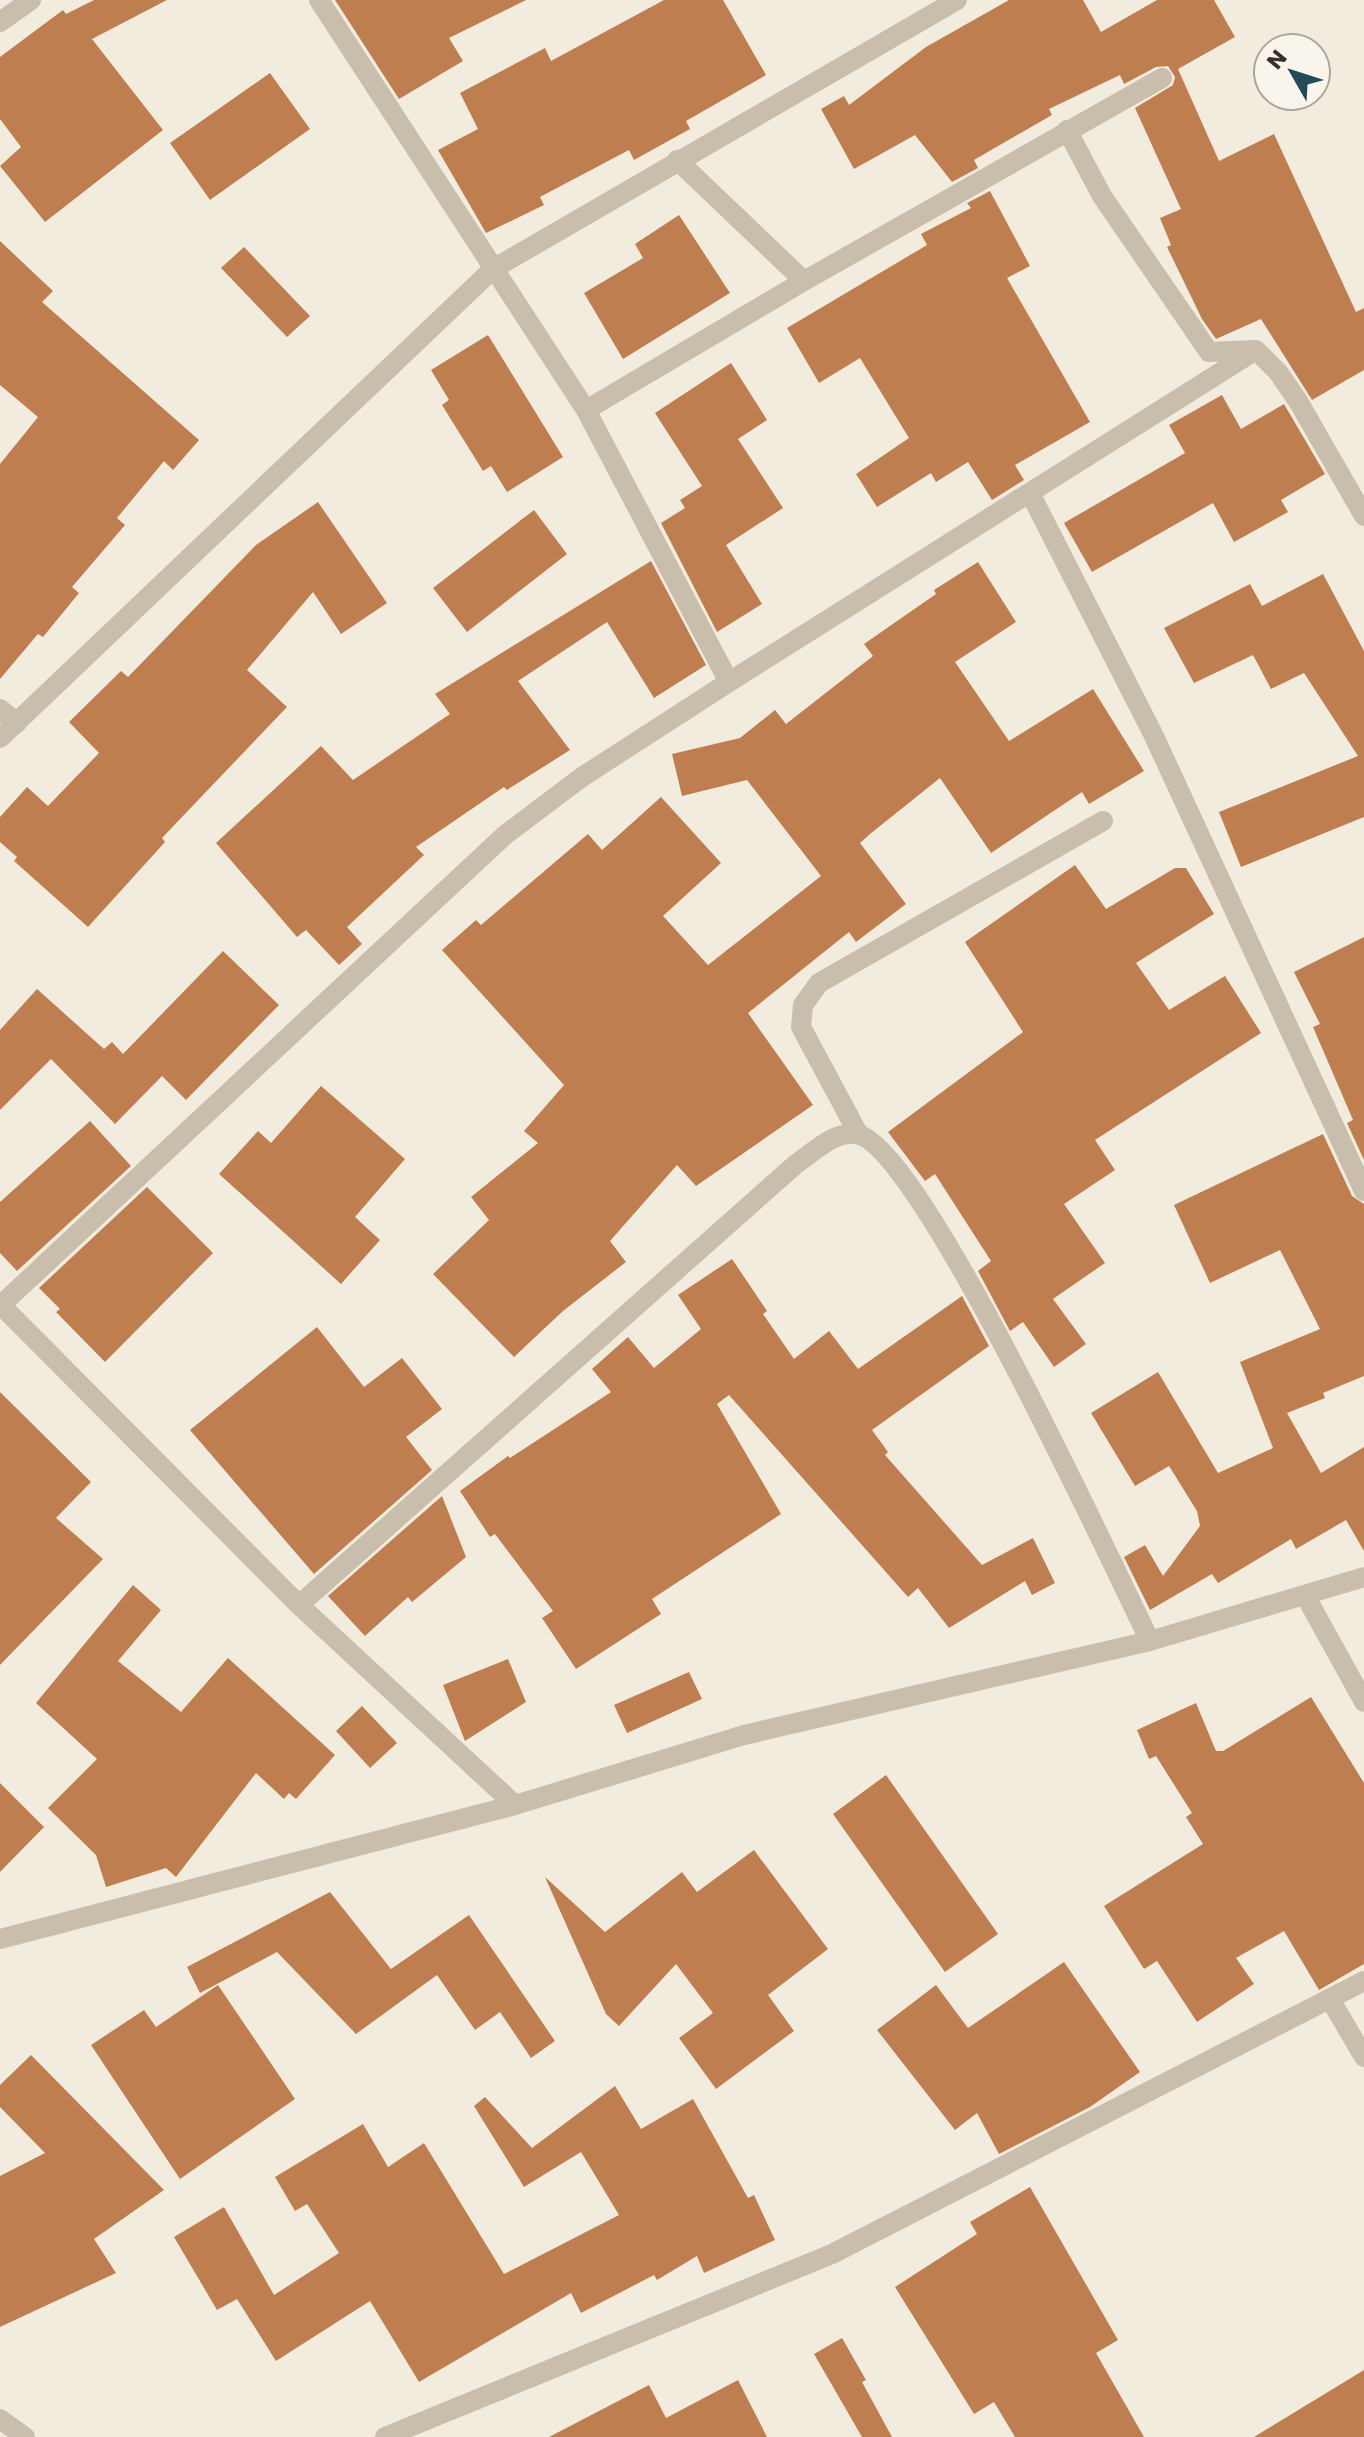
<svg xmlns="http://www.w3.org/2000/svg" width="1364" height="2437" viewBox="0 0 1364 2437" font-family="Poppins,sans-serif">
  <style>
    .building { fill: #bf7e50 }
    .lines { fill: none; stroke-linecap: round; stroke-linejoin: round }
    .minor { stroke: #c9beac; stroke-width: 20 }
  </style>
  <rect width="100%" height="100%" fill="#f2ecdf"/>
  <!-- building -->
  <path class="building" d="M 94,0 L 167,0 L 92,39 L 163,130 L 45,222 L 0,166 L 21,147 L 0,119 L 0,57 L 63,10 L 66,14 Z
    M 335,0 L 526,0 L 449,38 L 463,61 L 399,99 Z
    M 664,0 L 723,0 L 766,75 L 686,121 L 690,129 L 634,160 L 629,150 L 540,197 L 544,205 L 486,233 L 438,150 L 478,129 L 460,93 L 545,48 L 551,61 Z
    M 1009,0 L 1083,0 L 1101,32 L 1157,0 L 1214,0 L 1235,37 L 1178,69 L 1219,161 L 1274,134 L 1356,312 L 1364,308 L 1364,370 L 1312,400 L 1261,319 L 1216,339 L 1202,319 L 1167,247 L 1171,245 L 1160,218 L 1181,209 L 1135,108 L 1173,85 L 1175,77 L 1168,66 L 1156,67 L 1124,84 L 1120,75 L 1049,109 L 1052,115 L 974,160 L 978,168 L 952,182 L 915,135 L 854,169 L 821,109 L 844,96 L 849,105 L 926,47 Z
    M 270,73 L 310,129 L 210,200 L 170,143 Z
    M 990,191 L 1030,266 L 1007,278 L 1090,422 L 1015,465 L 1024,480 L 992,500 L 968,462 L 936,482 L 931,473 L 877,507 L 856,474 L 909,438 L 860,358 L 819,383 L 787,328 L 927,245 L 921,234 L 971,208 L 967,203 Z
    M 679,215 L 730,293 L 623,359 L 584,293 L 643,258 L 635,244 Z
    M 0,241 L 53,291 L 42,302 L 199,440 L 173,470 L 164,461 L 117,518 L 125,525 L 72,587 L 79,593 L 43,637 L 38,634 L 0,679 L 0,464 L 38,417 L 0,385 Z
    M 244,247 L 310,316 L 287,337 L 221,268 Z
    M 488,335 L 563,457 L 507,492 L 491,466 L 483,471 L 442,405 L 449,400 L 431,370 Z
    M 731,363 L 767,420 L 738,439 L 783,508 L 726,545 L 762,604 L 717,632 L 661,523 L 685,508 L 680,500 L 702,486 L 655,413 Z
    M 1222,395 L 1241,429 L 1284,404 L 1325,474 L 1281,500 L 1288,512 L 1234,542 L 1213,503 L 1092,572 L 1064,523 L 1185,453 L 1169,425 Z
    M 318,502 L 387,603 L 341,634 L 313,592 L 247,670 L 287,707 L 162,838 L 165,842 L 88,927 L 14,861 L 17,857 L 0,842 L 0,817 L 27,787 L 48,806 L 99,753 L 69,722 L 121,671 L 128,677 L 256,545 Z
    M 534,510 L 567,554 L 467,632 L 433,588 Z
    M 651,561 L 706,665 L 654,698 L 607,622 L 518,681 L 570,750 L 507,790 L 504,787 L 416,847 L 424,855 L 347,927 L 362,944 L 339,965 L 306,930 L 297,937 L 216,843 L 321,746 L 353,780 L 450,714 L 435,694 Z
    M 978,562 L 1016,622 L 955,662 L 1009,741 L 1093,689 L 1144,771 L 1089,804 L 1082,792 L 991,853 L 940,778 L 870,834 L 860,843 L 906,904 L 856,942 L 849,932 L 748,1013 L 813,1105 L 696,1186 L 677,1165 L 610,1241 L 626,1262 L 563,1311 L 514,1357 L 433,1274 L 489,1220 L 471,1197 L 538,1143 L 524,1131 L 564,1085 L 442,950 L 476,920 L 481,925 L 588,834 L 602,850 L 661,797 L 721,863 L 663,916 L 708,965 L 821,876 L 747,780 L 682,796 L 672,754 L 740,738 L 775,710 L 786,724 L 873,656 L 864,644 L 936,594 L 934,590 Z
    M 1323,574 L 1364,651 L 1364,817 L 1241,867 L 1219,812 L 1358,756 L 1304,673 L 1271,689 L 1253,655 L 1194,683 L 1164,628 L 1250,584 L 1262,606 Z
    M 1075,865 L 1106,909 L 1175,868 L 1186,868 L 1214,914 L 1136,963 L 1169,1010 L 1225,976 L 1261,1033 L 1095,1140 L 1115,1170 L 1064,1204 L 1105,1263 L 1053,1299 L 1086,1344 L 1054,1367 L 1023,1322 L 1010,1331 L 978,1271 L 991,1261 L 935,1174 L 925,1181 L 888,1132 L 1023,1032 L 965,942 Z
    M 1364,937 L 1364,1160 L 1347,1123 L 1353,1120 L 1313,1027 L 1320,1024 L 1294,972 Z
    M 223,951 L 279,1005 L 186,1100 L 162,1076 L 115,1124 L 51,1059 L 0,1110 L 0,1030 L 37,989 L 104,1049 L 112,1042 L 123,1054 Z
    M 321,1086 L 405,1159 L 355,1217 L 380,1240 L 341,1284 L 219,1174 L 258,1131 L 271,1143 Z
    M 90,1121 L 131,1166 L 17,1271 L 0,1253 L 0,1202 Z
    M 1323,1134 L 1352,1196 L 1364,1204 L 1364,1376 L 1323,1393 L 1325,1398 L 1287,1413 L 1321,1473 L 1364,1447 L 1364,1551 L 1346,1520 L 1296,1549 L 1291,1539 L 1218,1583 L 1212,1574 L 1150,1610 L 1124,1557 L 1145,1545 L 1163,1576 L 1200,1526 L 1197,1511 L 1169,1466 L 1135,1486 L 1091,1413 L 1158,1372 L 1218,1473 L 1273,1448 L 1240,1362 L 1320,1329 L 1280,1250 L 1210,1283 L 1174,1205 Z
    M 147,1187 L 213,1253 L 105,1362 L 56,1312 L 60,1309 L 39,1288 Z
    M 732,1259 L 767,1311 L 763,1314 L 794,1359 L 829,1331 L 858,1369 L 962,1296 L 989,1346 L 872,1430 L 888,1452 L 885,1455 L 982,1565 L 1033,1538 L 1055,1583 L 1032,1595 L 1025,1581 L 949,1628 L 918,1588 L 908,1597 L 729,1395 L 717,1404 L 781,1514 L 652,1599 L 661,1614 L 576,1669 L 542,1618 L 553,1611 L 495,1534 L 490,1537 L 460,1491 L 508,1456 L 510,1458 L 611,1392 L 592,1369 L 628,1337 L 654,1368 L 701,1329 L 678,1295 Z
    M 317,1327 L 364,1387 L 402,1358 L 442,1409 L 406,1437 L 432,1470 L 314,1574 L 190,1430 Z
    M 0,1392 L 91,1482 L 56,1518 L 103,1559 L 0,1665 Z
    M 442,1496 L 466,1557 L 412,1602 L 408,1597 L 365,1636 L 328,1596 Z
    M 133,1585 L 161,1610 L 118,1661 L 181,1712 L 228,1658 L 335,1755 L 296,1799 L 289,1793 L 284,1799 L 256,1773 L 176,1877 L 166,1868 L 106,1887 L 96,1855 L 48,1808 L 97,1759 L 36,1703 Z
    M 508,1659 L 526,1702 L 465,1741 L 443,1685 Z
    M 689,1672 L 702,1699 L 627,1733 L 614,1705 Z
    M 1311,1697 L 1364,1783 L 1364,1964 L 1319,1990 L 1284,1931 L 1236,1958 L 1254,1984 L 1197,2022 L 1157,1961 L 1144,1969 L 1104,1906 L 1203,1844 L 1186,1817 L 1192,1813 L 1156,1756 L 1149,1759 L 1137,1730 L 1196,1703 L 1216,1751 L 1223,1751 Z
    M 362,1706 L 397,1743 L 370,1768 L 336,1731 Z
    M 886,1775 L 998,1934 L 945,1972 L 833,1814 Z
    M 0,1783 L 44,1827 L 0,1872 Z
    M 754,1850 L 828,1949 L 768,1995 L 794,2031 L 716,2089 L 679,2038 L 713,2013 L 676,1964 L 619,2026 L 606,2014 L 545,1877 L 605,1932 L 682,1872 L 697,1892 Z
    M 330,1892 L 391,1969 L 469,1915 L 555,2041 L 531,2058 L 500,2012 L 475,2030 L 437,1975 L 356,2034 L 277,1952 L 200,1993 L 187,1967 Z
    M 1064,1962 L 1140,2072 L 1090,2107 L 999,2154 L 977,2113 L 955,2130 L 877,2030 L 936,1985 L 968,2028 Z
    M 218,1985 L 295,2099 L 180,2179 L 91,2045 L 144,2010 L 156,2027 Z
    M 31,2055 L 164,2190 L 94,2239 L 116,2273 L 0,2327 L 0,2176 L 45,2153 L 0,2107 L 0,2085 Z
    M 615,2086 L 641,2129 L 693,2099 L 748,2198 L 754,2195 L 775,2240 L 704,2273 L 697,2256 L 657,2280 L 654,2275 L 581,2313 L 571,2293 L 419,2382 L 370,2301 L 276,2361 L 237,2299 L 217,2310 L 174,2237 L 224,2207 L 274,2295 L 339,2253 L 307,2204 L 295,2211 L 275,2177 L 363,2124 L 388,2167 L 424,2143 L 504,2274 L 619,2215 L 581,2152 L 524,2187 L 474,2106 L 485,2097 L 532,2148 Z
    M 1030,2187 L 1118,2340 L 1096,2353 L 1144,2437 L 1015,2437 L 994,2402 L 974,2414 L 895,2287 L 977,2234 L 970,2222 Z
    M 842,2338 L 866,2380 L 862,2382 L 892,2437 L 862,2437 L 814,2354 Z
    M 1364,2370 L 1364,2437 L 1254,2437 Z
    M 738,2380 L 767,2437 L 549,2437 L 649,2385 L 666,2418 Z"/>
  <g class="lines">
    <!-- minor -->
    <path class="minor" d="M 319,0 L 586,410 L 729,682
      M 0,22 L 31,0
      M 1067,130 L 1102,196 L 1209,352 L 1256,350 L 1278,372 L 1298,401 L 1364,516
      M 677,160 L 804,281
      M 586,410 L 804,281 L 1162,78
      M 1030,493 L 1153,734 L 1364,1191
      M 0,709 L 17,723
      M 0,738 L 493,269 L 957,0
      M 859,1135 L 801,1027 L 803,1005 L 819,983 L 1103,821
      M 0,1304 L 299,1605 L 515,1805
      M 1,1305 L 505,835 L 582,777 L 729,682 L 1256,350
      M 1306,1597 L 1364,1702
      M 299,1605 L 796,1164 C 814,1152 837,1128 860,1135 C 925,1157 1110,1560 1150,1641
      M 0,1939 L 515,1805 L 744,1735 L 1150,1641 L 1364,1577
      M 1330,1999 L 1364,2057
      M 0,2419 L 25,2437
      M 385,2437 L 832,2254 L 1364,1981"/>
  </g>
  <!-- north arrow -->
  <g transform="translate(1292 72) rotate(309)"><circle r="38" fill="#f9f5ec" stroke="#aca79e" stroke-width="2"/>
  <path d="M0-6L14 30L0 20L-14 30Z" fill="#224a57"/>
  <text y="-12" font-size="22" font-weight="bold" text-anchor="middle" fill="#38312a">N</text>
  </g>
</svg>
